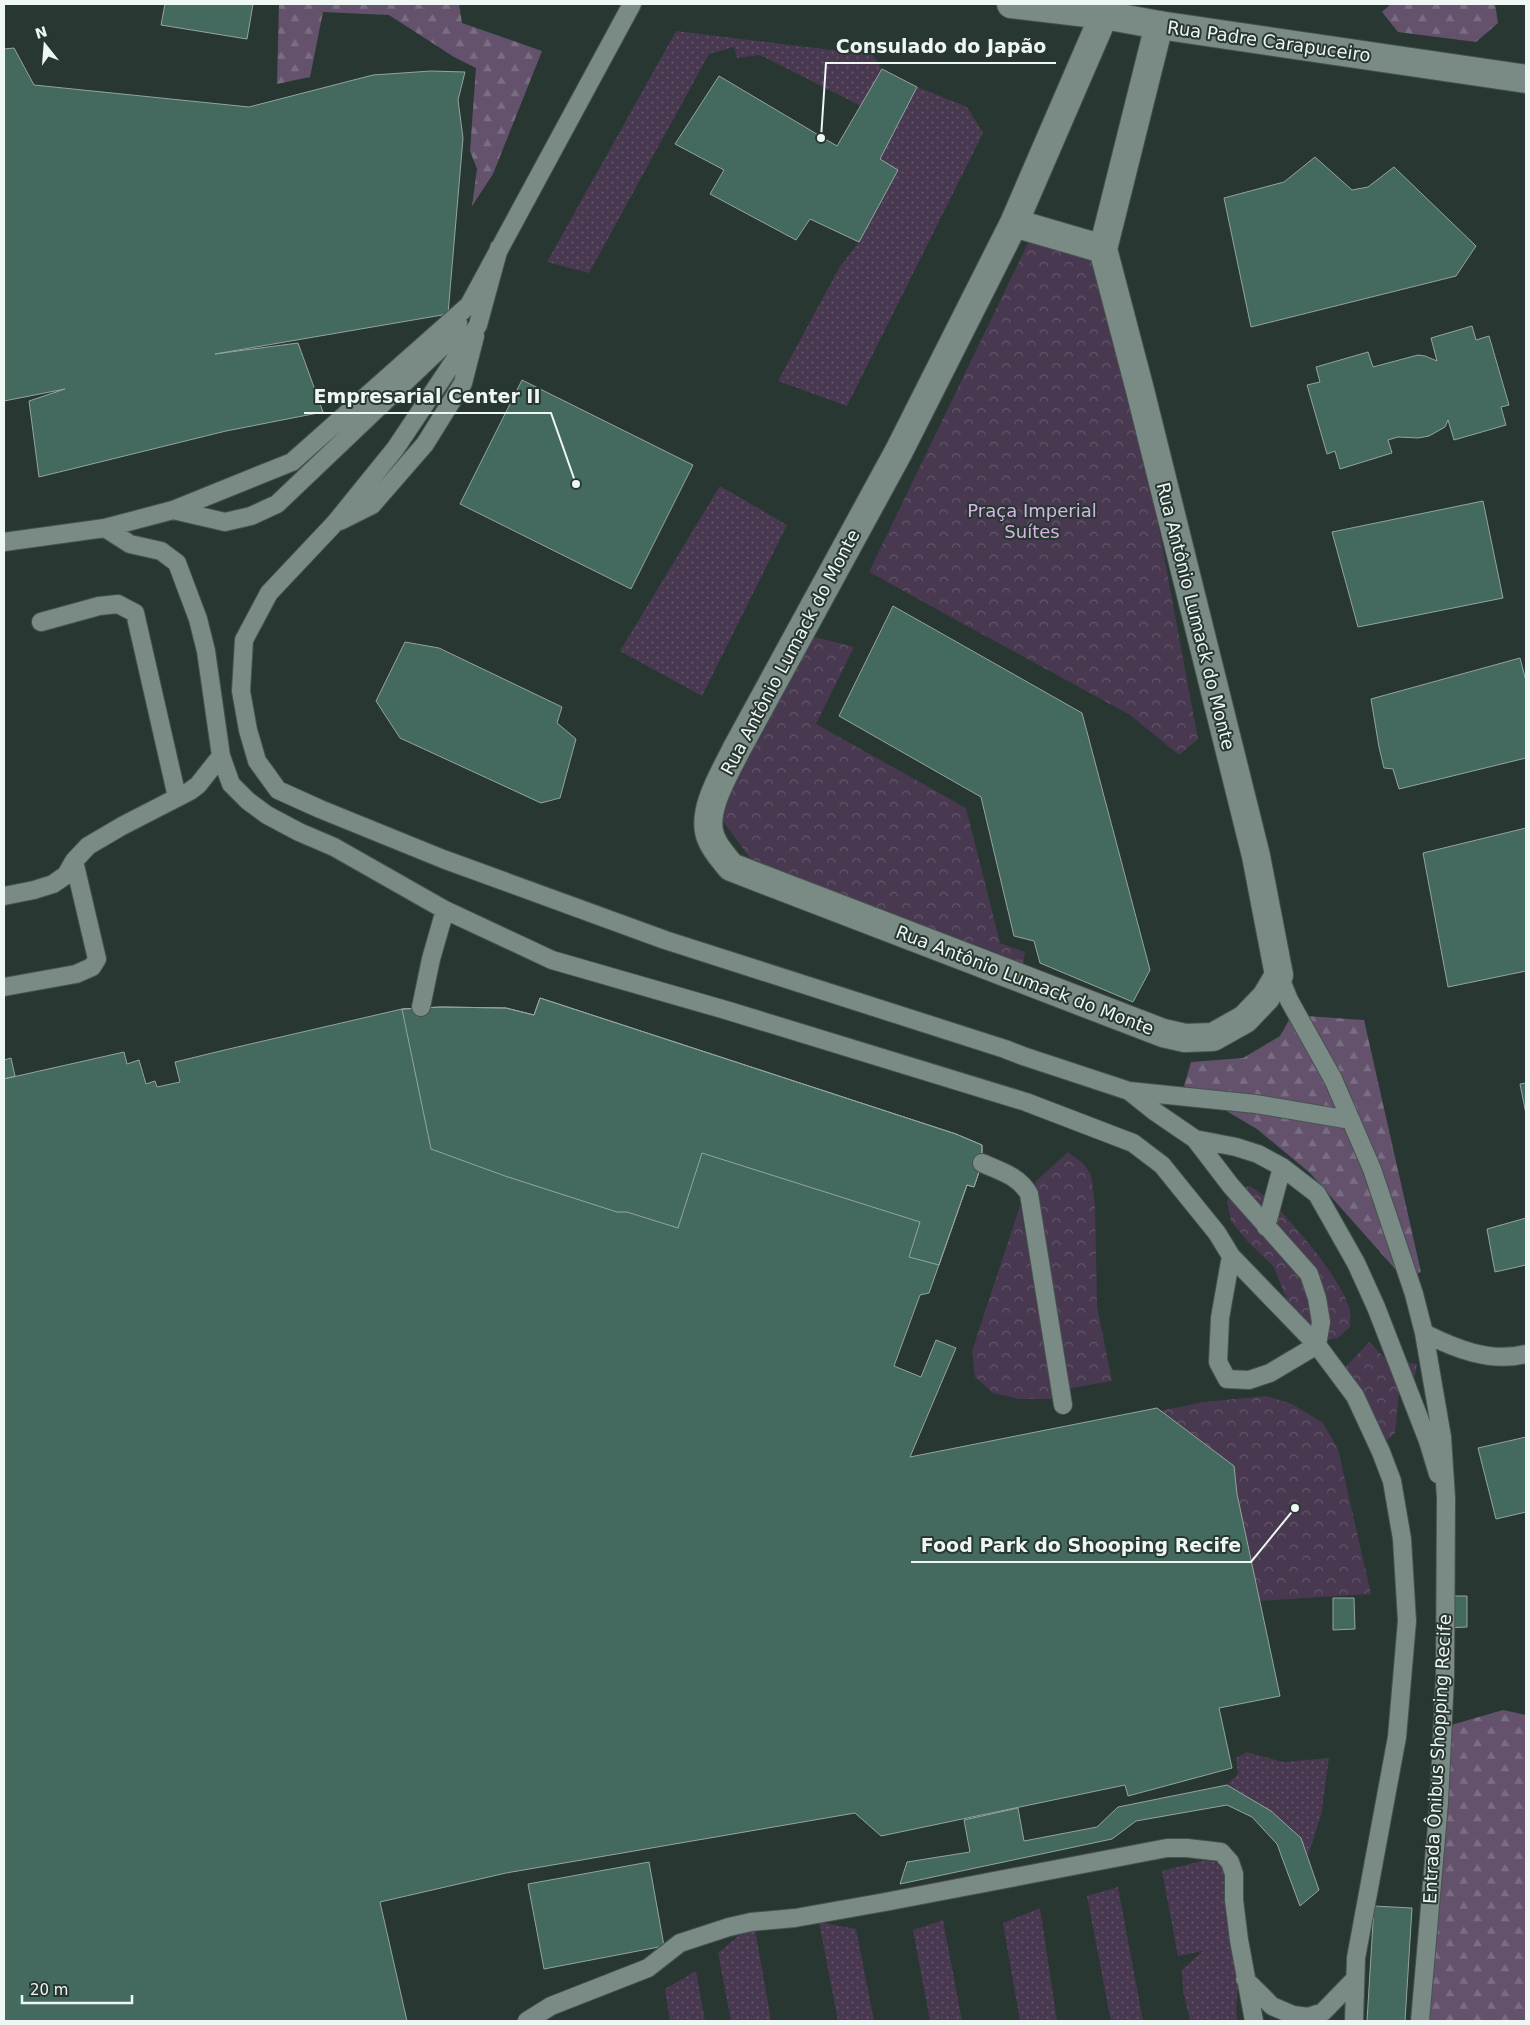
<svg xmlns="http://www.w3.org/2000/svg" width="1530" height="2025" viewBox="0 0 1530 2025" font-family="'DejaVu Sans',sans-serif">
  <style>
    .grass { fill: url(#grass-dots) }
    .forest { fill: url(#forest-firs) }
    .park { fill: url(#park-crowns) }
    .building { fill: #446a5f; stroke: #94a49f }
    .lines { fill: none; stroke-linecap: round; stroke-linejoin: round }
    .service-casing { stroke: #46524e; stroke-width: 20 }
    .minor-casing { stroke: #46524e; stroke-width: 30 }
    .tertiary-casing { stroke: #46524e; stroke-width: 30 }
    .service { stroke: #7a8a85; stroke-width: 18 }
    .minor { stroke: #7a8a85; stroke-width: 28 }
    .tertiary { stroke: #7a8a85; stroke-width: 28 }
    .labels { text-anchor: middle; dominant-baseline: central; stroke-width: 4; stroke-linejoin: round; paint-order: stroke }
    .street-label { font-size: 18px; fill: #eef7f4; stroke: #293732 }
    .park-label { font-size: 18px; fill: #d5b4e5; stroke: #293732 }
    .leader { fill: none; stroke: #eef7f4; stroke-width: 2 }
    .callout-dot { fill: #eef7f4; stroke: #293732; stroke-width: 2 }
    .callout-label { font-size: 19px; text-anchor: middle; font-weight: bold; fill: #eef7f4; stroke: #293732; stroke-width: 4; stroke-linejoin: round; paint-order: stroke }
  </style>
  <defs>
    <pattern id="grass-dots" width="8" height="8" patternUnits="userSpaceOnUse" patternTransform="scale(1.25)"><rect width="8" height="8" fill="#483850"/><path d="M2 2h.1M6 6h.1" fill="none" stroke="#63566a" stroke-width="1.8" stroke-linecap="round"/></pattern>
    <pattern id="forest-firs" width="22" height="20" patternUnits="userSpaceOnUse" patternTransform="scale(1.25)"><rect width="22" height="20" fill="#64526c"/><path d="M5 1l3.5 6h-7zM16 11l3.5 6h-7z" fill="#7a6c82"/></pattern>
    <pattern id="park-crowns" width="20" height="18" patternUnits="userSpaceOnUse" patternTransform="scale(1.25)"><rect width="20" height="18" fill="#483850"/><path d="M2 6a3 3 0 1 1 6 0M12 15a3 3 0 1 1 6 0" fill="none" stroke="#63566a"/></pattern>
  </defs>
  <rect width="100%" height="100%" fill="#293732"/>
  <!-- grass -->
  <path class="grass" d="M 676,31 L 873,55 L 882,69 L 861,106 L 760,55 L 737,58 L 734,47 L 709,54 L 589,273 L 547,262 Z
    M 917,87 L 967,107 L 983,133 L 847,406 L 778,381 L 839,268 L 859,242 L 898,170 L 880,159 Z
    M 720,486 L 787,525 L 702,696 L 620,651 Z
    M 1247,1752 L 1283,1762 L 1329,1758 L 1321,1815 L 1308,1856 L 1301,1838 L 1267,1809 L 1227,1785 L 1238,1774 L 1236,1758 Z
    M 1205,1860 L 1234,1866 L 1242,1943 L 1236,2009 L 1237,2021 L 1190,2021 L 1183,1991 L 1182,1970 L 1203,1951 L 1178,1956 L 1162,1871 Z
    M 1118,1887 L 1143,2021 L 1111,2021 L 1087,1896 Z
    M 1040,1908 L 1057,2021 L 1020,2021 L 1003,1923 Z
    M 943,1920 L 962,2021 L 930,2021 L 913,1930 Z
    M 819,1922 L 856,1929 L 874,2021 L 838,2021 Z
    M 754,1923 L 771,2021 L 731,2021 L 718,1953 Z
    M 696,1971 L 705,2021 L 670,2021 L 665,1989 Z"/>
  <!-- forest -->
  <path class="forest" d="M 279,4 L 459,4 L 462,23 L 542,51 L 493,174 L 472,206 L 477,169 L 470,151 L 476,68 L 454,57 L 389,15 L 323,12 L 310,77 L 277,84 Z
    M 1391,4 L 1495,4 L 1498,23 L 1476,42 L 1398,32 L 1382,12 Z
    M 1292,1015 L 1364,1020 L 1421,1272 L 1404,1279 L 1310,1173 L 1257,1129 L 1184,1086 L 1191,1062 L 1243,1058 L 1280,1036 Z
    M 1503,1710 L 1526,1715 L 1526,2021 L 1423,2021 L 1451,1725 Z"/>
  <!-- park -->
  <path class="park" d="M 1029,241 L 1093,261 L 1153,497 L 1198,739 L 1179,755 L 1130,715 L 869,572 Z
    M 807,635 L 854,647 L 816,724 L 966,808 L 1000,943 L 1025,952 L 1023,967 L 750,858 L 719,816 Z
    M 1068,1152 L 1084,1164 L 1091,1175 L 1095,1206 L 1097,1306 L 1112,1381 L 1066,1389 L 1035,1182 Z
    M 1250,1186 C 1255,1189 1261,1193 1265,1197 C 1288,1215 1345,1283 1350,1311 C 1351,1316 1350,1322 1350,1327 L 1338,1338 L 1316,1342 L 1288,1303 L 1274,1267 L 1248,1242 L 1231,1221 L 1227,1202 L 1232,1191 Z
    M 1020,1206 L 1056,1399 L 1019,1399 L 993,1393 L 975,1377 L 972,1351 Z
    M 1369,1342 L 1385,1358 L 1417,1364 L 1414,1381 L 1399,1392 L 1395,1433 L 1387,1440 L 1341,1372 Z
    M 1266,1396 L 1292,1404 L 1323,1423 L 1338,1449 L 1371,1594 L 1259,1601 L 1237,1494 L 1234,1466 L 1159,1411 L 1204,1402 Z"/>
  <!-- building -->
  <path class="building" d="M 165,4 L 253,4 L 247,39 L 161,25 Z
    M 14,48 L 34,85 L 249,107 L 373,75 L 431,71 L 465,72 L 458,100 L 463,138 L 448,314 L 215,354 L 298,343 L 323,412 L 226,431 L 39,477 L 29,401 L 65,389 L 4,401 L 4,49 Z
    M 882,69 L 917,87 L 880,159 L 898,170 L 859,242 L 810,219 L 796,240 L 710,194 L 724,170 L 675,144 L 719,76 L 837,146 Z
    M 1315,157 L 1352,190 L 1368,187 L 1394,167 L 1476,246 L 1456,276 L 1251,327 L 1224,198 L 1284,182 Z
    M 1472,326 L 1476,340 L 1489,336 L 1509,405 L 1501,407 L 1506,425 L 1454,440 L 1448,420 L 1445,427 L 1429,436 L 1418,438 L 1398,437 L 1388,440 L 1392,453 L 1340,469 L 1335,451 L 1327,454 L 1307,385 L 1320,382 L 1316,367 L 1368,352 L 1373,367 L 1418,355 L 1425,356 L 1437,361 L 1431,338 Z
    M 522,380 L 693,465 L 631,589 L 460,504 Z
    M 1483,501 L 1503,598 L 1358,627 L 1332,532 Z
    M 893,606 L 1082,713 L 1150,970 L 1133,1002 L 1040,963 L 1034,941 L 1014,936 L 981,797 L 839,716 Z
    M 405,642 L 439,648 L 562,707 L 557,723 L 576,739 L 560,798 L 541,803 L 400,738 L 376,701 Z
    M 1520,658 L 1526,681 L 1526,758 L 1399,789 L 1393,769 L 1384,768 L 1379,747 L 1371,699 Z
    M 1526,828 L 1526,971 L 1448,987 L 1423,853 Z
    M 540,998 L 956,1134 L 982,1145 L 982,1163 L 974,1187 L 967,1185 L 929,1293 L 920,1295 L 894,1366 L 921,1377 L 936,1340 L 956,1348 L 910,1457 L 1157,1408 L 1234,1466 L 1237,1494 L 1280,1696 L 1219,1708 L 1232,1768 L 1128,1796 L 1125,1785 L 881,1836 L 855,1813 L 506,1873 L 380,1902 L 407,2021 L 4,2021 L 4,1079 L 124,1052 L 127,1064 L 139,1060 L 146,1084 L 155,1081 L 157,1087 L 180,1082 L 175,1062 L 233,1048 L 402,1009 L 441,1007 L 506,1008 L 534,1015 Z
    M 540,998 L 956,1134 L 982,1145 L 982,1163 L 974,1187 L 967,1185 L 939,1265 L 909,1257 L 920,1222 L 702,1153 L 678,1228 L 627,1212 L 617,1212 L 505,1176 L 431,1149 L 402,1009 L 441,1007 L 506,1008 L 534,1015 Z
    M 11,1058 L 15,1076 L 4,1079 L 4,1060 Z
    M 1526,1083 L 1526,1114 L 1520,1084 Z
    M 1526,1218 L 1526,1265 L 1495,1272 L 1487,1229 Z
    M 1526,1437 L 1526,1512 L 1496,1519 L 1478,1448 Z
    M 1445,1596 L 1467,1596 L 1467,1627 L 1446,1628 Z
    M 1333,1598 L 1354,1598 L 1355,1629 L 1333,1630 Z
    M 1227,1785 L 1271,1811 L 1301,1838 L 1319,1890 L 1300,1906 L 1277,1844 L 1252,1817 L 1227,1805 L 1136,1821 L 1112,1839 L 900,1884 L 907,1862 L 970,1852 L 964,1820 L 1018,1808 L 1024,1841 L 1097,1827 L 1118,1807 Z
    M 649,1862 L 664,1946 L 544,1969 L 528,1884 Z
    M 1374,1906 L 1412,1908 L 1405,2021 L 1367,2021 Z"/>
  <g class="lines">
    <defs>
      <path id="service" d="M 499,248 L 478,325 L 395,449 L 335,523 L 269,593 L 244,640 L 241,691 L 248,730 L 257,761 L 278,790 L 320,809 L 443,859 L 665,940 L 1005,1049 L 1023,1056 L 1129,1091 L 1154,1111 L 1195,1139 L 1231,1186 L 1309,1274 L 1317,1298 L 1321,1322 L 1317,1345 L 1270,1373 L 1249,1380 L 1227,1379 L 1218,1362 L 1220,1318 L 1231,1256
        M 173,510 L 225,522 L 251,516 L 277,504 L 445,344 L 458,323
        M 340,521 L 372,505 L 425,444 L 463,383 L 475,336
        M 4,542 L 105,528 L 173,510 L 292,462 L 469,305 L 632,4
        M 41,622 L 99,606 L 118,604 L 135,613 L 177,797
        M 221,756 L 231,784 L 248,801 L 267,815 L 299,832 L 334,847 L 445,910 L 552,960 L 729,1011 L 1026,1102 L 1133,1143 L 1162,1165 L 1217,1233 L 1231,1256 L 1317,1345 L 1355,1396 L 1381,1452 L 1392,1481 L 1402,1539 L 1407,1621 L 1397,1737 L 1356,1958 L 1354,2021
        M 4,896 L 34,890 L 53,884 L 66,875 L 74,861 L 88,846 L 122,826 L 190,791 L 198,785 L 221,756 L 206,651 L 198,619 L 177,563 L 161,551 L 130,544 L 105,528
        M 1279,975 L 1289,1000 L 1333,1079 L 1372,1169 L 1414,1294 L 1424,1333 L 1442,1437 L 1446,1498 L 1445,1676 L 1439,1803 L 1420,2021
        M 4,987 L 76,974 L 92,967 L 97,959 L 74,861
        M 421,1007 L 431,959 L 445,910
        M 1129,1091 L 1256,1104 L 1351,1120
        M 1195,1139 L 1236,1147 L 1258,1154 L 1282,1167 L 1317,1194 L 1356,1263 L 1376,1307 L 1428,1441 L 1438,1474
        M 982,1163 C 1000,1171 1019,1176 1029,1194 L 1063,1405
        M 1266,1227 L 1282,1167
        M 1424,1333 C 1456,1349 1490,1363 1526,1354
        M 1245,1979 L 1272,2006 L 1293,2015 L 1308,2017 L 1323,2012 L 1354,1980
        M 527,2021 L 551,2006 L 648,1968 L 680,1943 L 729,1927 L 751,1922 L 795,1918 L 885,1902 L 1167,1848 L 1187,1848 L 1221,1852 L 1230,1862 L 1234,1874 L 1234,1900 L 1239,1940 L 1254,2021"/>
      <path id="minor" d="M 1104,15 L 1014,223 L 899,451 L 736,750 C 725,773 700,812 711,838 C 715,849 724,858 731,867 L 1163,1033 L 1185,1038 L 1213,1037 L 1245,1019 L 1266,997 L 1279,975 L 1256,856 L 1140,390 L 1103,249 L 1159,25
        M 1014,223 L 1103,249"/>
      <path id="tertiary" d="M 1011,4 L 1104,15 L 1159,25 L 1526,79"/>
    </defs>
    <!-- service casing -->
    <use href="#service" class="service-casing"/>
    <!-- minor casing -->
    <use href="#minor" class="minor-casing"/>
    <!-- tertiary casing -->
    <use href="#tertiary" class="tertiary-casing"/>
    <!-- service -->
    <use href="#service" class="service"/>
    <!-- minor -->
    <use href="#minor" class="minor"/>
    <!-- tertiary -->
    <use href="#tertiary" class="tertiary"/>
  </g>
  <g class="labels">
    <!-- street labels -->
    <g class="street-label">
      <text transform="translate(1269 41) rotate(8)">Rua Padre Carapuceiro</text>
      <text transform="translate(1196 616) rotate(76)">Rua Antônio Lumack do Monte</text>
      <text transform="translate(790 652) rotate(-62)">Rua Antônio Lumack do Monte</text>
      <text transform="translate(1025 980) rotate(21)">Rua Antônio Lumack do Monte</text>
      <text transform="translate(1437 1759) rotate(-87)">Entrada Ônibus Shopping Recife</text>
    </g>
    <!-- park labels -->
    <g class="park-label">
      <text x="1032" y="510">Praça Imperial<tspan x="1032" dy="21">Suítes</tspan></text>
    </g>
  </g>
  <!-- callouts -->
  <path class="leader" d="M821 138L826 63H1056M576 484L551 413H304M1295 1508L1251 1562H911"/>
  <g class="callout-dot">
    <circle cx="821" cy="138" r="5"/>
    <circle cx="576" cy="484" r="5"/>
    <circle cx="1295" cy="1508" r="5"/>
  </g>
  <g class="callout-label">
    <text x="941" y="53">Consulado do Japão</text>
    <text x="427" y="403">Empresarial Center II</text>
    <text x="1081" y="1552">Food Park do Shooping Recife</text>
  </g>
  <!-- border -->
  <rect width="1530" height="2025" fill="none" stroke="#eef7f4" stroke-width="10"/>
  <!-- north arrow -->
  <g transform="translate(45 45) rotate(343)" stroke="#293732" stroke-width="4" paint-order="stroke">
  <path d="M0-4L9 19L0 12L-9 19Z" fill="#eef7f4"/>
  <text y="-8" font-size="14" font-weight="bold" text-anchor="middle" fill="#eef7f4">N</text>
  </g>
  <!-- scale -->
  <path d="M22 1995v8h110v-8" fill="none" stroke="#eef7f4" stroke-width="2.5"/>
  <text x="30" y="1995" font-size="15" fill="#eef7f4" stroke="#293732" stroke-width="4" paint-order="stroke">20 m</text>
</svg>
